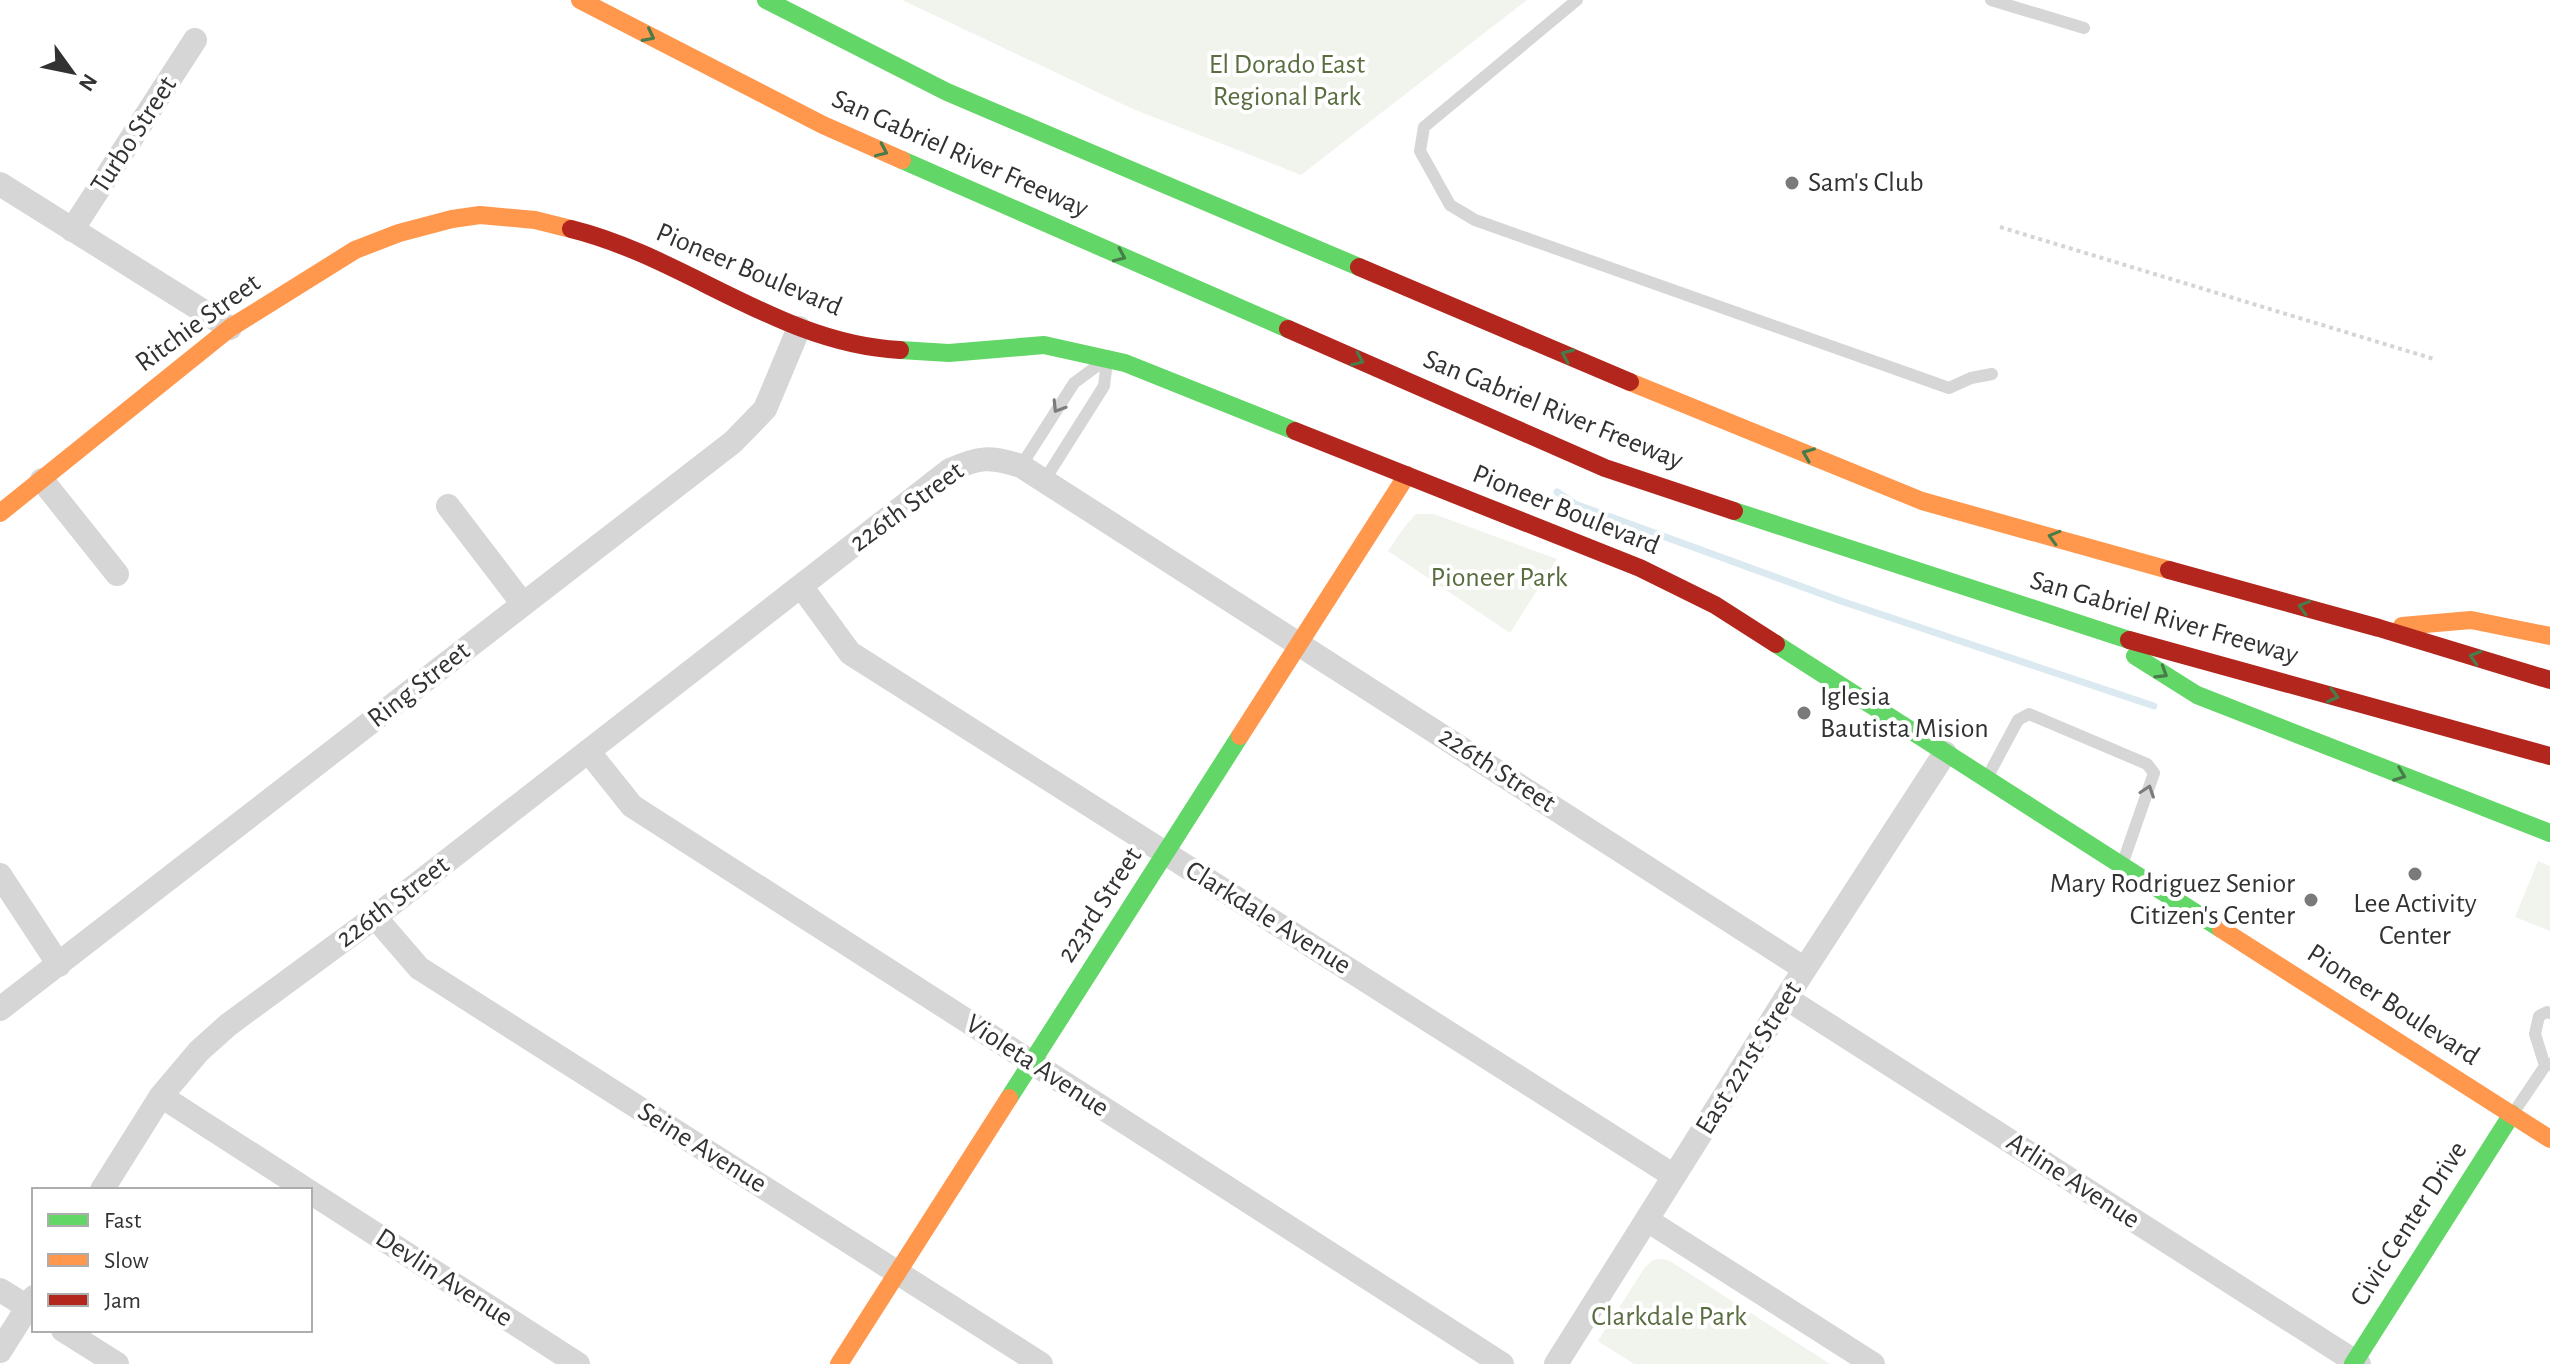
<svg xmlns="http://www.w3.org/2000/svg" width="2550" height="1364" viewBox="0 0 2550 1364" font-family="'Alegreya Sans',sans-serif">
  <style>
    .green { fill: #f1f4ed }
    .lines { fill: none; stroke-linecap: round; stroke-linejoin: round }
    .stream { stroke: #dbeaf0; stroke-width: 7 }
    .path { stroke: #d5d5d5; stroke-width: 4; stroke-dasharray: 4 4; stroke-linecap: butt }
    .lane { stroke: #d6d6d6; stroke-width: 12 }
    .street { stroke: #d6d6d6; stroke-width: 24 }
    .fast { stroke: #63d668; stroke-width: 18 }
    .slow { stroke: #ff974d; stroke-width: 18 }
    .jam { stroke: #b3261e; stroke-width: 18 }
    .oneway { stroke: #487c4a }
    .oneway2 { stroke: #7c7c7c }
    .poi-dot { fill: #7a7a7a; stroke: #fff; stroke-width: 3 }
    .labels { text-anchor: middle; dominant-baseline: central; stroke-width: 8; stroke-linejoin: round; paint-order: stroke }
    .park-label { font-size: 28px; fill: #596d40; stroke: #fff }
    .street-label { font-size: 28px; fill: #323232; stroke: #fff }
    .poi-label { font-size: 28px; fill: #323232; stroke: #fff; text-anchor: start }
  </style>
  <rect width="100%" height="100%" fill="#fff"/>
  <!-- green -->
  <path class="green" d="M 902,0 L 1527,0 L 1301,175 L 1133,109 Z
    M 1416,514 L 1434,514 L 1557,559 L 1510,633 L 1388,551 L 1405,526 Z
    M 2538,861 L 2550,866 L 2550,931 L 2515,917 Z
    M 1662,1259 L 1670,1261 L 1830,1364 L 1634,1364 L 1598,1341 L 1645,1267 L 1653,1260 Z"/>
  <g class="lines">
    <!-- stream -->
    <path class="stream" d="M 1557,492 L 1575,504 L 1841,601 L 2154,706"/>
    <!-- path -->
    <path class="path" d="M 2000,227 L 2434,359"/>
    <!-- lane -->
    <path class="lane" d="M 1577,0 L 1424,127 L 1420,151 L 1450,205 L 1475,220 L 1949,388 L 1971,378 L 1992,374
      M 1991,0 L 2084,28
      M 1021,466 L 1074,383 L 1101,363
      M 1044,481 L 1104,386 L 1107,361
      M 1988,776 L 2018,720 L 2029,714 L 2147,764 L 2154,773 L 2123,862
      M 2545,1066 L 2535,1034 L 2539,1016 L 2547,1012 L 2550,1013
      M 2514,1112 L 2545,1066 L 2550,1064"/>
    <!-- street -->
    <path class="street" d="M 0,184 L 230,328
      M 72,230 L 195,40
      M 42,480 L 117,574
      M 448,506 L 523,604
      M 801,586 L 850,653 L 1674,1176
      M 588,751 L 632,806 L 1502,1364
      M 0,875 L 59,965
      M 375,917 L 419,968 L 1041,1364
      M 1786,998 L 2359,1364
      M 0,1009 L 733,442 L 765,409 L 799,328
      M 161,1096 L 307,1190
      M 102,1190 L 161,1096 L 199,1051 L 228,1025 L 375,917 L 950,470 C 979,457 990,456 1021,466 L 1805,969
      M 310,1192 L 578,1364
      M 1647,1220 L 1873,1364
      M 0,1290 L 34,1311
      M 63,1330 L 117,1364
      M 0,1351 L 34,1297
      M 1556,1364 L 1786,998 L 1945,753"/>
    <!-- fast -->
    <path class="fast" d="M 766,0 L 947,92 L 1359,267
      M 902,160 L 1288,329
      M 900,350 L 949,353 L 1044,345 L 1125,363 L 1295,431
      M 1734,511 L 2129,640
      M 1776,644 L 2221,929
      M 2135,656 L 2197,695 L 2550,833
      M 1009,1098 L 1240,736
      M 2353,1364 L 2512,1114"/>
    <!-- slow -->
    <path class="slow" d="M 580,0 L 823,125 L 902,160
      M 1630,382 L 1922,501 L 2169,570
      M 0,513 L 230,328 L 355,250 L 399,233 L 452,219 L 480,215 L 535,220 L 571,229
      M 2402,626 L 2471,620 L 2550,636
      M 1240,736 L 1407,475
      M 2221,929 L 2550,1139
      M 839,1364 L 1009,1098"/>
    <!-- jam -->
    <path class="jam" d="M 571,229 C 685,257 780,344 900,350
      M 1359,267 L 1630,382
      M 1288,329 L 1605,468 L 1734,511
      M 1295,431 L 1640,568 L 1715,605 L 1776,644
      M 2169,570 L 2379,628 L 2550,680
      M 2129,640 L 2550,756"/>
  </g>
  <!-- one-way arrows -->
  <defs><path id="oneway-chevron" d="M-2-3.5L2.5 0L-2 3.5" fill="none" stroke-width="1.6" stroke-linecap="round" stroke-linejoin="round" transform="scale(2)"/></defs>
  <g class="oneway">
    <use href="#oneway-chevron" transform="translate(649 36) rotate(27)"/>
    <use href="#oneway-chevron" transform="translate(882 151) rotate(24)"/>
    <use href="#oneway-chevron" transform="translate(1120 256) rotate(24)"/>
    <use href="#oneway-chevron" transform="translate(1567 355) rotate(-157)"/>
    <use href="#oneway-chevron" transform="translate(1358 360) rotate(24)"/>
    <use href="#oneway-chevron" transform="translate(1808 454) rotate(-158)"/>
    <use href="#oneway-chevron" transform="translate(2054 537) rotate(-164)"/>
    <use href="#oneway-chevron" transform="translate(2304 607) rotate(-164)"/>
    <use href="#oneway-chevron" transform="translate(2475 657) rotate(-163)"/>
    <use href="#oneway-chevron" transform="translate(2162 673) rotate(32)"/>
    <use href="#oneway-chevron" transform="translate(2333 696) rotate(15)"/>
    <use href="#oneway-chevron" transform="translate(2400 775) rotate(21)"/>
  </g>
  <g class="oneway2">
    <use href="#oneway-chevron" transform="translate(1058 407) rotate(122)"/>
    <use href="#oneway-chevron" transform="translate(2148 791) rotate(-71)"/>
  </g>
  <!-- markers -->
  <g class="poi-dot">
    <circle cx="1792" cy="183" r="8"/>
    <circle cx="1804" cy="713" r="8"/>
    <circle cx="2415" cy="874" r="8"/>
    <circle cx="2311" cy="900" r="8"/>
  </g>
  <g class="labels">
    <!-- park labels -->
    <g class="park-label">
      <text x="1287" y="65">El Dorado East<tspan x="1287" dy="32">Regional Park</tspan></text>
      <text x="1499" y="578">Pioneer Park</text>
      <text x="1669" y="1317">Clarkdale Park</text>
    </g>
    <!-- street labels -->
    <g class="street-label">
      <text transform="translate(134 135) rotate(-57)">Turbo Street</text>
      <text transform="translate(960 154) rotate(24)">San Gabriel River Freeway</text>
      <text transform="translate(749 270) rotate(23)">Pioneer Boulevard</text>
      <text transform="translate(198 323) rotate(-36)">Ritchie Street</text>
      <text transform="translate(1553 410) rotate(22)">San Gabriel River Freeway</text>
      <text transform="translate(907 507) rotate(-36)">226th Street</text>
      <text transform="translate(1566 510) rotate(22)">Pioneer Boulevard</text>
      <text transform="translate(2164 618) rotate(16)">San Gabriel River Freeway</text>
      <text transform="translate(419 685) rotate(-38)">Ring Street</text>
      <text transform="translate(1497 770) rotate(33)">226th Street</text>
      <text transform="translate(393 902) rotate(-37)">226th Street</text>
      <text transform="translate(1100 905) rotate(-57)">223rd Street</text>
      <text transform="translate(1268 918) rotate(32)">Clarkdale Avenue</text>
      <text transform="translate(2393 1005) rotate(33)">Pioneer Boulevard</text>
      <text transform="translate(1749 1058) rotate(-58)">East 221st Street</text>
      <text transform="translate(1037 1066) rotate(33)">Violeta Avenue</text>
      <text transform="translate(702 1148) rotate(32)">Seine Avenue</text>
      <text transform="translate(2073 1181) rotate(33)">Arline Avenue</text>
      <text transform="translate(2409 1224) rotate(-57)">Civic Center Drive</text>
      <text transform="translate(444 1278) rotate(33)">Devlin Avenue</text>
    </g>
    <!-- poi labels -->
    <g class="poi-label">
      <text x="1808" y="183">Sam's Club</text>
      <text x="1820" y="697">Iglesia<tspan x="1820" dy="32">Bautista Mision</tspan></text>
      <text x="2295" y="884" text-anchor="end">Mary Rodriguez Senior<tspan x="2295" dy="32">Citizen's Center</tspan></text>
      <text x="2415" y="904" text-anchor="middle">Lee Activity<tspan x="2415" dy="32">Center</tspan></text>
    </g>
  </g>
  <!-- legend -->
  <rect x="32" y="1188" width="280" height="144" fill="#ffffff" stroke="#adadad" stroke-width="2"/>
  <rect x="48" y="1214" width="40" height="12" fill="#63d668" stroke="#adadad" stroke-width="2"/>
  <text x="104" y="1228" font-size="24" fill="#323232">Fast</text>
  <rect x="48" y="1254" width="40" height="12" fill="#ff974d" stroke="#adadad" stroke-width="2"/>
  <text x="104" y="1268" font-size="24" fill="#323232">Slow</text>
  <rect x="48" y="1294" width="40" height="12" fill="#b3261e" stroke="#adadad" stroke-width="2"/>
  <text x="104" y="1308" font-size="24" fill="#323232">Jam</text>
  <!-- north arrow -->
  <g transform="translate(72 72) rotate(123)" stroke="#ffffff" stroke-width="6" paint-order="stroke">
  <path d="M0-6L14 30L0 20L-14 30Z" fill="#323232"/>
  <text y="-12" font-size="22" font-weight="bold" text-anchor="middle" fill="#323232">N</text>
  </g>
</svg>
